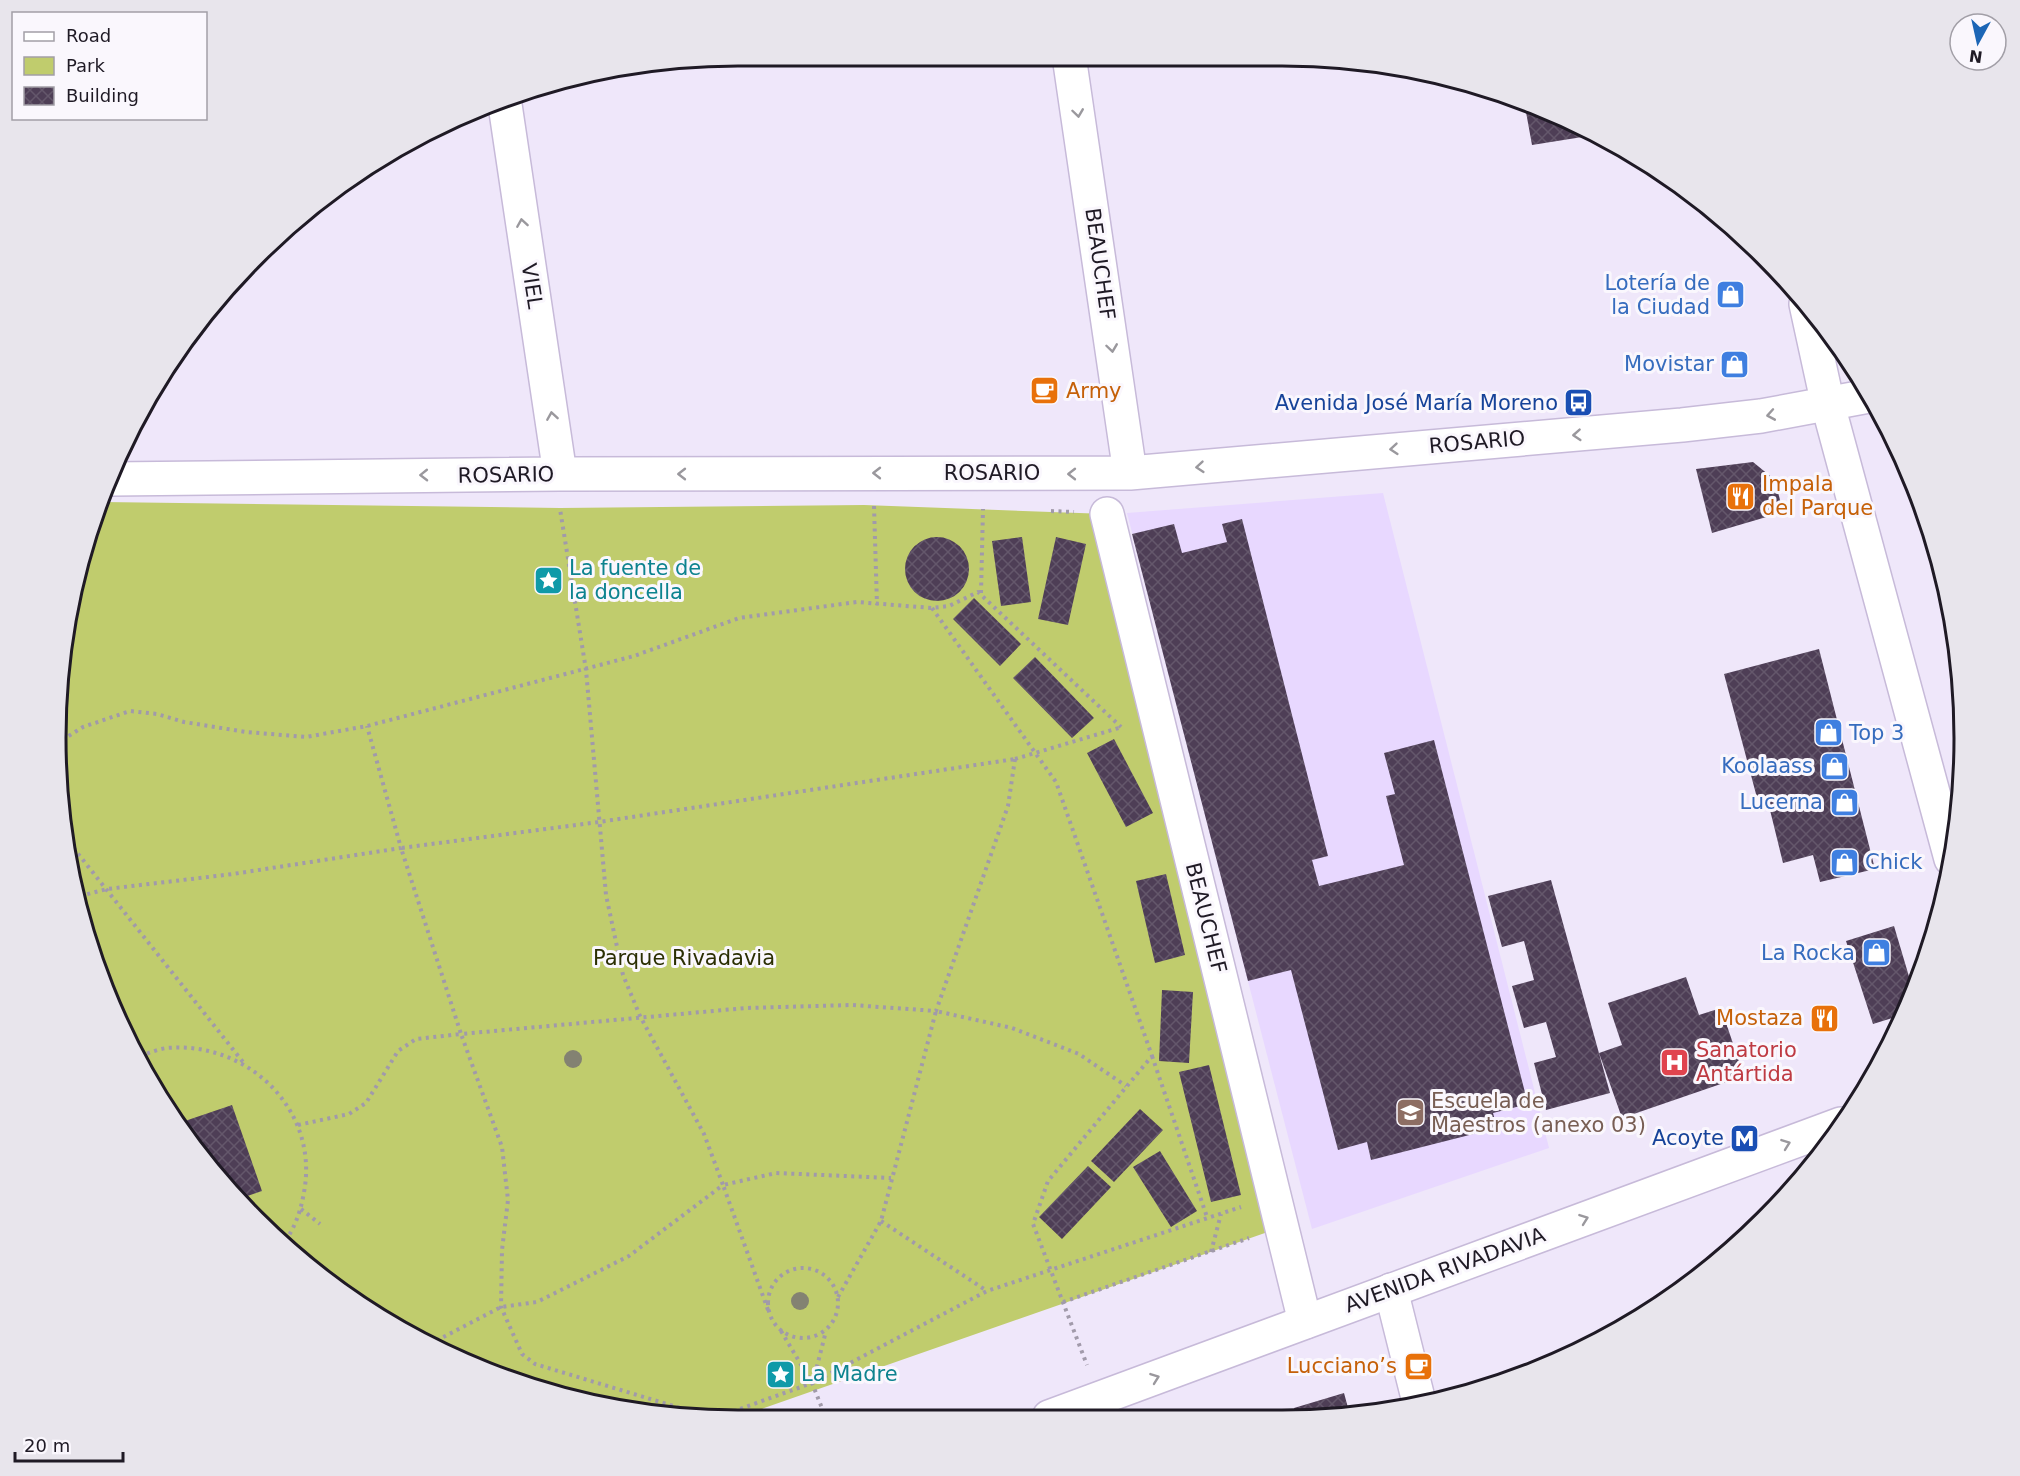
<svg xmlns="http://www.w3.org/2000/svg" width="2020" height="1476" viewBox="0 0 2020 1476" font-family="'DejaVu Sans',sans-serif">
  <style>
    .built { fill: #e8d8ff }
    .park { fill: #c0cc6d }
    .building { fill: url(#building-cross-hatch) }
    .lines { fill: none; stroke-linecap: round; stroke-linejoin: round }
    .minor-casing { stroke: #c7bad9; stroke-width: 36 }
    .major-casing { stroke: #c7bad9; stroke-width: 36 }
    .path { stroke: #a19aaa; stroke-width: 4; stroke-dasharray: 3 4.5; stroke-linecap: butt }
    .minor { stroke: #fff; stroke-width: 33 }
    .major { stroke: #fff; stroke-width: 33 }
    .tree { fill: #838272 }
    .oneway { stroke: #9a989d }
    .labels { text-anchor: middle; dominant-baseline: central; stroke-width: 6; stroke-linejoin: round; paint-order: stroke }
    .street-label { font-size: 21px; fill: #1f1a25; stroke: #faf7fd }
    .shop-label { font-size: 21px; fill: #366cbe; stroke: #faf7fd; text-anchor: end }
    .food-label { font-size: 21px; fill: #c56008; stroke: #faf7fd; text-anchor: start }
    .transit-label { font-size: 21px; fill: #164399; stroke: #faf7fd; text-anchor: end }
    .culture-label { font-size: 21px; fill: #0d838f; stroke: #faf7fd; text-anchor: start }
    .park-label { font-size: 21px; fill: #2b2f03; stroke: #faf7fd }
    .health-label { font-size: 21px; fill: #be3a42; stroke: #faf7fd; text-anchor: start }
    .education-label { font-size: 21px; fill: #785e54; stroke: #faf7fd; text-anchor: start }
    .rim { fill: none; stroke: #1f1a25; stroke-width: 3 }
  </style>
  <defs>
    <pattern id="building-cross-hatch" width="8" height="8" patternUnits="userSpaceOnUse" patternTransform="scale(1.5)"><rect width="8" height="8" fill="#4e3e56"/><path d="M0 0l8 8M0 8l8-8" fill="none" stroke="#64576b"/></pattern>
  </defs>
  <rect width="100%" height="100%" fill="#efe7fa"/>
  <!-- built -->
  <path class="built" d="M 1383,493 L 1549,1148 L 1312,1229 L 1127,513 Z"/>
  <!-- park -->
  <path class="park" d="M 103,502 L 560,508 L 864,505 L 1107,514 L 1282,1227 L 733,1419 L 693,1419 L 519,1384 L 397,1329 L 288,1251 L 197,1154 L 107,999 L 61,827 L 56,738 L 69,605 Z"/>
  <!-- building -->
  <path class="building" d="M 1524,101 L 1543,108 L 1595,135 L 1532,145 Z
    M 1753,462 L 1775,480 L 1783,512 L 1712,533 L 1696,469 Z
    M 1242,519 L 1328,856 L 1312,860 L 1319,886 L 1404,865 L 1386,796 L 1395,794 L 1384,753 L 1434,740 L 1528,1104 L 1493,1113 L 1497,1128 L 1371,1160 L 1367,1142 L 1338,1150 L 1291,970 L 1248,981 L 1132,534 L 1174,524 L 1182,553 L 1227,542 L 1222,524 Z
    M905 569a32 32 0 1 1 64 0a32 32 0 1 1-64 0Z
    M 1022,537 L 1031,602 L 1001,606 L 992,541 Z
    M 1056,537 L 1086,544 L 1068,625 L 1038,619 Z
    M 974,598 L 1021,644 L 1000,666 L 953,619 Z
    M 1819,649 L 1875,869 L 1820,882 L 1813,855 L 1783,863 L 1769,806 L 1760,809 L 1724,674 Z
    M 1035,657 L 1094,718 L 1072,738 L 1013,678 Z
    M 1114,739 L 1153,813 L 1126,827 L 1087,753 Z
    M 1166,874 L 1185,955 L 1155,963 L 1136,881 Z
    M 1551,880 L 1610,1093 L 1546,1110 L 1534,1063 L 1556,1057 L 1546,1022 L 1524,1028 L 1512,986 L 1534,980 L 1524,941 L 1502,947 L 1488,896 Z
    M 1894,926 L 1913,990 L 1902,1015 L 1873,1024 L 1846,941 Z
    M 1686,977 L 1699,1015 L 1721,1008 L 1744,1076 L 1622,1118 L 1599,1053 L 1622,1045 L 1608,1003 Z
    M 1162,990 L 1193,992 L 1189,1063 L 1159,1061 Z
    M 1209,1065 L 1241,1195 L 1211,1202 L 1179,1072 Z
    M 232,1105 L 262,1191 L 239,1199 L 197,1154 L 179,1123 Z
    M 1140,1109 L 1163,1130 L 1114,1182 L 1091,1161 Z
    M 1160,1151 L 1197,1211 L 1171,1227 L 1133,1167 Z
    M 1088,1166 L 1111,1187 L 1062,1239 L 1039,1217 Z
    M 1344,1393 L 1350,1415 L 1296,1415 L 1294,1408 Z"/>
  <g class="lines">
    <defs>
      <path id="minor" d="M 1069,56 L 1130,473
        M 504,98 L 560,474
        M 111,479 L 560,474 L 1130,473 L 1682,425 L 1761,416 L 1869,396
        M 1107,514 L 1305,1322
        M 1391,1290 L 1419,1402"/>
      <path id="major" d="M 1806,304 L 1828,405 L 1951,859
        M 1049,1417 L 1841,1124"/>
    </defs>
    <!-- minor casing -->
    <use href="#minor" class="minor-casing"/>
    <!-- major casing -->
    <use href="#major" class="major-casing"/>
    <!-- path -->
    <path class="path" d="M 874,506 L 877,605
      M 1051,511 L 1074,512
      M 981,593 L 983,509
      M 932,608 L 1056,782 L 1152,1056 L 1048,1181 L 1033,1224 L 1087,1365
      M 56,744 L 83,727 L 130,711 L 157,714 L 184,722 L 246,732 L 306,737 L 367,726 L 634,656 L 739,618 L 857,602 L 932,608 L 949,606 L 978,592 L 1121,727
      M 1015,759 L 1008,806 L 936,1011 L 852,1005 L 746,1008 L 461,1034 L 401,848 L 599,822 Z
      M 1015,759 L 1122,727
      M 64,836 L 243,1062
      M 80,896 L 107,889 L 233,874 L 401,848 L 367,726
      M 140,1056 C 149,1053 158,1049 167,1048 C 245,1041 316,1106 305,1186 C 302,1207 296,1228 282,1245
      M 1152,1056 L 1207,1217
      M 298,1125 L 349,1114 L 366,1103 L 398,1051 L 416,1039 L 461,1034 L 502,1147 L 508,1200 L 502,1250 L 501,1307 L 522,1354 L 535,1364 L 713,1418
      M 301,1209 L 320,1224
      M 881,1221 L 987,1291
      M 1211,1252 L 1221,1214
      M768 1303a35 35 0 1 1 70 0a35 35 0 1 1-70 0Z
      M 838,1297 L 881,1221 L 936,1011 L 1012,1028 L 1079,1054 L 1126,1086
      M 1063,1302 L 1249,1238
      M 768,1310 L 723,1185 L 776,1173 L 891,1178
      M 781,1331 L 812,1383 L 826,1418
      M 430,1344 L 501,1307 L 537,1302 L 629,1256 L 723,1185 L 704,1134 L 640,1016 L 623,975 L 606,895 L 586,670 L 560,509
      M 813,1382 L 826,1331
      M 712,1419 L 812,1383 L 987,1291 L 1241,1207"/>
    <!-- minor -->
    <use href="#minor" class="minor"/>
    <!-- major -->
    <use href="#major" class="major"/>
  </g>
  <!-- trees -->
  <g class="tree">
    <circle cx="573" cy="1059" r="9"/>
    <circle cx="800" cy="1301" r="9"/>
  </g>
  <!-- one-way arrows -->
  <defs><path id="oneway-chevron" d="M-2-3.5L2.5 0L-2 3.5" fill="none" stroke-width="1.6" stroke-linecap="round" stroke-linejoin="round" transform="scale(1.5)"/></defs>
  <g class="oneway">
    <use href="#oneway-chevron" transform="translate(1078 113) rotate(82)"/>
    <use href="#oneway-chevron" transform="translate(522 223) rotate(-99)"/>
    <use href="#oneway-chevron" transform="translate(1112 348) rotate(82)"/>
    <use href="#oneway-chevron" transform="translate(1771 415) rotate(170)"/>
    <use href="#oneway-chevron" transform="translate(552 416) rotate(-99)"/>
    <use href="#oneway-chevron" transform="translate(1577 435) rotate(176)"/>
    <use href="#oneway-chevron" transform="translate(1394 449) rotate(175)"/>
    <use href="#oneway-chevron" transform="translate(1200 467) rotate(175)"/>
    <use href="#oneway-chevron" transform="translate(877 473) rotate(-180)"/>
    <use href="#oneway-chevron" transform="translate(682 474) rotate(180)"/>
    <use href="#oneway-chevron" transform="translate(1072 474) rotate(-180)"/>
    <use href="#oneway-chevron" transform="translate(424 475) rotate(179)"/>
    <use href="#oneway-chevron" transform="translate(1786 1144) rotate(-20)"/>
    <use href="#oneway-chevron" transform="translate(1584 1219) rotate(-20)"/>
    <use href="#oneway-chevron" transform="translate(1155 1378) rotate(-20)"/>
  </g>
  <!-- icons -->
  <defs>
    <symbol id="shop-square" viewBox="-11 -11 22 22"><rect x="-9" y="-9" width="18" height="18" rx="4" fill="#3f7fe0" stroke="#faf7fd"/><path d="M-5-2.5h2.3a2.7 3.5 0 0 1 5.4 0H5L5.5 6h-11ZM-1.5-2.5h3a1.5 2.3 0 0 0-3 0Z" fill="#fff"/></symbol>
    <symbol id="cafe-square" viewBox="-11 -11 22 22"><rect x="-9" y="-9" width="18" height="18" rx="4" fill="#e8710a" stroke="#faf7fd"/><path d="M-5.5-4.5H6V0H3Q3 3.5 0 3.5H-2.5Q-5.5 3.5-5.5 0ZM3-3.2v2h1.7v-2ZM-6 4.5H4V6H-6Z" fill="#fff"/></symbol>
    <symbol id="bus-square" viewBox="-11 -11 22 22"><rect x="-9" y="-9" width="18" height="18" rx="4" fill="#1a4fb4" stroke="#faf7fd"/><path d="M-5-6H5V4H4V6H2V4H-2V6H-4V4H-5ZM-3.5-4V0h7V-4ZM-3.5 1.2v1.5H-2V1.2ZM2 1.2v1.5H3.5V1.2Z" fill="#fff"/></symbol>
    <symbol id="restaurant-square" viewBox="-11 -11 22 22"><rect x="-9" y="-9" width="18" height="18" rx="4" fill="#e8710a" stroke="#faf7fd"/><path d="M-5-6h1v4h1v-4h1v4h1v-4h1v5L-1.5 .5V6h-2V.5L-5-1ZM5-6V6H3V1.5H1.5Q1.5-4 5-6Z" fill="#fff"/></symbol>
    <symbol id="sight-square" viewBox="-11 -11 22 22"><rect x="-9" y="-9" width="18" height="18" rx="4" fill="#0f9aa8" stroke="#faf7fd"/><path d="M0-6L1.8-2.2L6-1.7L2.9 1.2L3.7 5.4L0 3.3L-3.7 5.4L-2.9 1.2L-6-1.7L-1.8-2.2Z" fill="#fff"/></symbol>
    <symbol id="hospital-square" viewBox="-11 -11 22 22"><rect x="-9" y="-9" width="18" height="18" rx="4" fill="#e0444e" stroke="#faf7fd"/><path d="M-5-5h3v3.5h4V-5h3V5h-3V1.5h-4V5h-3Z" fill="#fff"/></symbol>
    <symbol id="university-square" viewBox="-11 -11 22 22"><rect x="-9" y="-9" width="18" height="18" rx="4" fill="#8d6e63" stroke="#faf7fd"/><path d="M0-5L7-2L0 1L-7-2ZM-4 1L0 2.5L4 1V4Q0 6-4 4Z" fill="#fff"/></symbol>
    <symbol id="metro-square" viewBox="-11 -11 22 22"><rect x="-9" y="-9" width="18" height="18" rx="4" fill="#1a4fb4" stroke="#faf7fd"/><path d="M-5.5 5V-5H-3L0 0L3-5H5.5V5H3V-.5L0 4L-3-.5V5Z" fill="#fff"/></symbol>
  </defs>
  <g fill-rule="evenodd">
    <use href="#shop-square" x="1714" y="278" width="33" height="33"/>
    <use href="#shop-square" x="1718" y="348" width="33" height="33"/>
    <use href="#cafe-square" x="1028" y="374" width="33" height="33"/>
    <use href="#bus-square" x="1562" y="386" width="33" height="33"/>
    <use href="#restaurant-square" x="1724" y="480" width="33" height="33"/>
    <use href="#sight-square" x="532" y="564" width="33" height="33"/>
    <use href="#shop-square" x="1812" y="716" width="33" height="33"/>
    <use href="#shop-square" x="1818" y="750" width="33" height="33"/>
    <use href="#shop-square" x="1828" y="786" width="33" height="33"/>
    <use href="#shop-square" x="1828" y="846" width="33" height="33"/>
    <use href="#shop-square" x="1860" y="936" width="33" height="33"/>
    <use href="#restaurant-square" x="1808" y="1002" width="33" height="33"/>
    <use href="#hospital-square" x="1658" y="1046" width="33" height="33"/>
    <use href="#university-square" x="1394" y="1096" width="33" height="33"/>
    <use href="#metro-square" x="1728" y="1122" width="33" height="33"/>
    <use href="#cafe-square" x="1402" y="1350" width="33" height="33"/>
    <use href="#sight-square" x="764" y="1358" width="33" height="33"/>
  </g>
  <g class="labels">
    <!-- street labels -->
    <g class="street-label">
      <text transform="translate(1100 264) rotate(82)">BEAUCHEF</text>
      <text transform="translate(532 286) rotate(81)">VIEL</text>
      <text transform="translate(1477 442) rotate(-5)">ROSARIO</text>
      <text x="992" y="473">ROSARIO</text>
      <text transform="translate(506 475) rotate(-1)">ROSARIO</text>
      <text transform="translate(1206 918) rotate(76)">BEAUCHEF</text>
      <text transform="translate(1445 1270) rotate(-20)">AVENIDA RIVADAVIA</text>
    </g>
    <!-- shop labels -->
    <g class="shop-label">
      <text x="1710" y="283">Lotería de<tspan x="1710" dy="24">la Ciudad</tspan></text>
      <text x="1714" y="364">Movistar</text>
      <text x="1849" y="733" text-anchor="start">Top 3</text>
      <text x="1813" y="766">Koolaass</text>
      <text x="1823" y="802">Lucerna</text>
      <text x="1865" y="862" text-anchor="start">Chick</text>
      <text x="1855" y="953">La Rocka</text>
    </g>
    <!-- food labels -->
    <g class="food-label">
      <text x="1066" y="391">Army</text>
      <text x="1762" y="484">Impala<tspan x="1762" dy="24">del Parque</tspan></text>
      <text x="1803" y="1018" text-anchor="end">Mostaza</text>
      <text x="1397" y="1366" text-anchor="end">Lucciano’s</text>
    </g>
    <!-- transit labels -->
    <g class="transit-label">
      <text x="1558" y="403">Avenida José María Moreno</text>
      <text x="1724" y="1138">Acoyte</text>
    </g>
    <!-- culture labels -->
    <g class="culture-label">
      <text x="569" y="568">La fuente de<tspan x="569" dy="24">la doncella</tspan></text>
      <text x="801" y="1374">La Madre</text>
    </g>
    <!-- park labels -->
    <g class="park-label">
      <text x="684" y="958">Parque Rivadavia</text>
    </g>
    <!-- health labels -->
    <g class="health-label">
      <text x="1696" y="1050">Sanatorio<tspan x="1696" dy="24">Antártida</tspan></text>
    </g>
    <!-- education labels -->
    <g class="education-label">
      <text x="1431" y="1101">Escuela de<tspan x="1431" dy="24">Maestros (anexo 03)</tspan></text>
    </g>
  </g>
  <!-- crop -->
  <path d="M0 0H2020V1476H0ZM738 66H1282A672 672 0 0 1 1954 738V738A672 672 0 0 1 1282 1410H738A672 672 0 0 1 66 738V738A672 672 0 0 1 738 66Z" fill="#e8e5ec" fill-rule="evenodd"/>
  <path class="rim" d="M738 66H1282A672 672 0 0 1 1954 738V738A672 672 0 0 1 1282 1410H738A672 672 0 0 1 66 738V738A672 672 0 0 1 738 66Z"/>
  <!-- legend -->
  <rect x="12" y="12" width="195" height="108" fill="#faf7fd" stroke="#a29fa7" stroke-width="1.5"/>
  <rect x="24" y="32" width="30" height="9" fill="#ffffff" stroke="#a29fa7" stroke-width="1.5"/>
  <text x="66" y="42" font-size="18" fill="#1f1a25">Road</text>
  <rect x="24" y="57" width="30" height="18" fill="#c0cc6d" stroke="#a29fa7" stroke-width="1.5"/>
  <text x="66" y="72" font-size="18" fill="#1f1a25">Park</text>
  <rect x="24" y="87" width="30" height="18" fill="url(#building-cross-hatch)" stroke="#a29fa7" stroke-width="1.5"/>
  <text x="66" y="102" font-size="18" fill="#1f1a25">Building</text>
  <!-- north arrow -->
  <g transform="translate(1978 42) rotate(188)"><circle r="28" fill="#faf7fd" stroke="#a29fa7" stroke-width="1.5"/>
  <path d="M0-4.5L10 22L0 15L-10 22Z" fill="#1c66b6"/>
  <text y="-9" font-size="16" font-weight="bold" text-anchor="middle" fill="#1f1a25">N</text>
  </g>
  <!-- scale -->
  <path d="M15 1452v9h108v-9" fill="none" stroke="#1f1a25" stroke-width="3"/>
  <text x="24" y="1452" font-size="18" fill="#1f1a25" stroke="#faf7fd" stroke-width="4.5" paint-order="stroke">20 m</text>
</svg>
